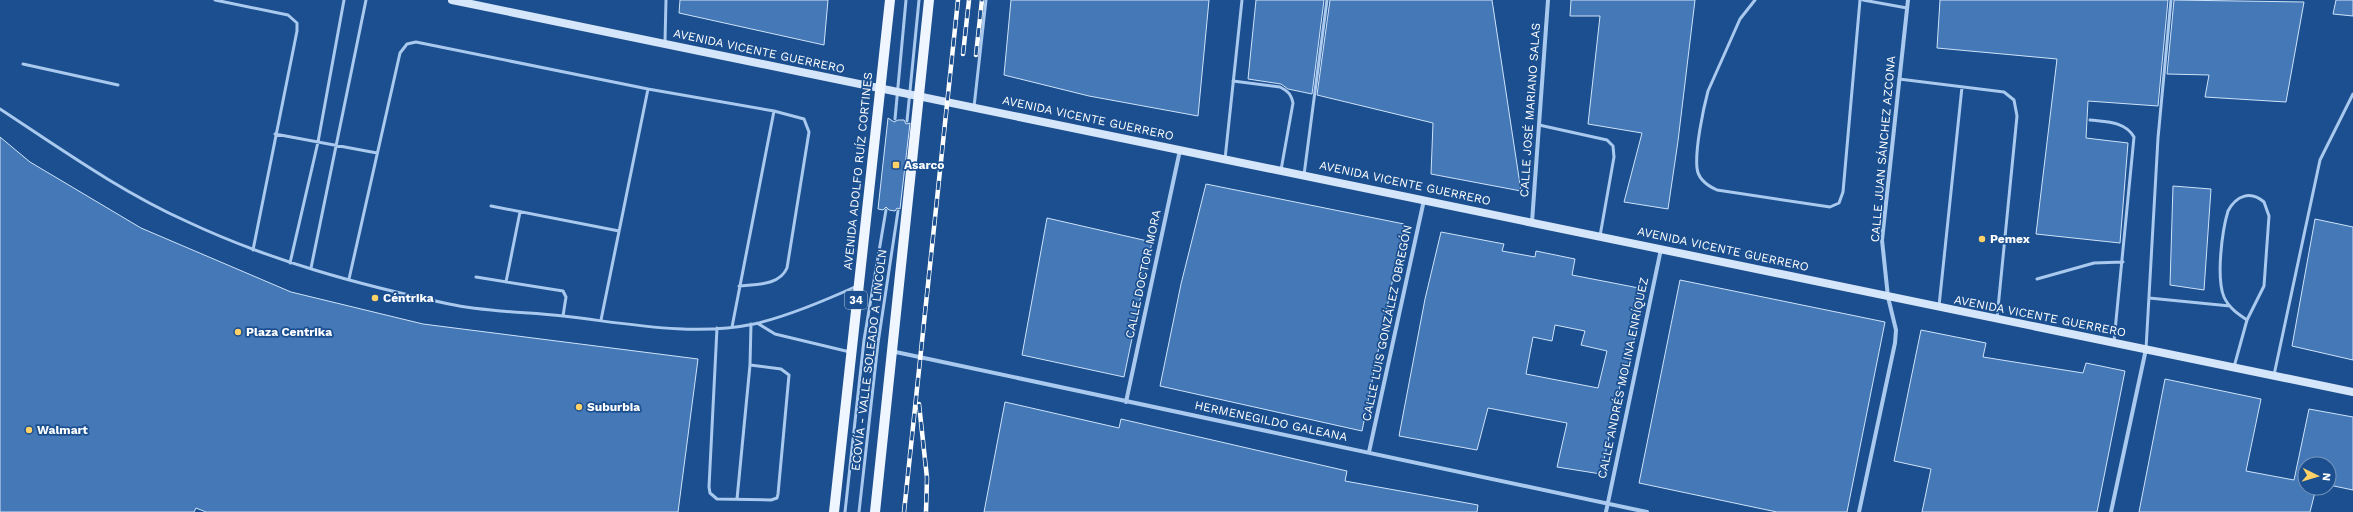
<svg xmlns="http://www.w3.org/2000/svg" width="2353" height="512" viewBox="0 0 2353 512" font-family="'Work Sans',sans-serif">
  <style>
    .building { fill: #4478b7; stroke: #cfe3fa; fill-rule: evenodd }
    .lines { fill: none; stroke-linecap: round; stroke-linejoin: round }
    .service { stroke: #a9c9ee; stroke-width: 3 }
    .minor { stroke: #a9c9ee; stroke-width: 4 }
    .secondary { stroke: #d6e6fa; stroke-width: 8 }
    .primary { stroke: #f0f6ff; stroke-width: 10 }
    .rail-casing { stroke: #fff; stroke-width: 4.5 }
    .rail { stroke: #1b4f8f; stroke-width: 3; stroke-dasharray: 9; stroke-linecap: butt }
    .poi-dot { fill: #ffd166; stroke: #1b4f8f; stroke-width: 1.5 }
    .labels { text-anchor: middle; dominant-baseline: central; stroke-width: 3.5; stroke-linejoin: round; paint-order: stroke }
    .shield { fill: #1b4f8f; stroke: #bbcadd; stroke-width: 1 }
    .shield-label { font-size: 11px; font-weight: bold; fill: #fff }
    .street-label { font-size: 12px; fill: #fff; stroke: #1b4f8f }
    .poi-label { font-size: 12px; font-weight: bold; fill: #fff; stroke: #1b4f8f; text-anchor: start }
  </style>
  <rect width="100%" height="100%" fill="#1b4f8f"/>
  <!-- building -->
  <path class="building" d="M 680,0 L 828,0 L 824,45 L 679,13 Z
    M 1011,0 L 1209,0 L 1198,116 L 1089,96 L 1004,75 Z
    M 1256,0 L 1324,0 L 1312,94 L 1288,89 L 1281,84 L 1248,79 Z
    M 1330,0 L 1492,0 L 1521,191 L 1431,174 L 1433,123 L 1317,95 Z
    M 1571,0 L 1695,0 L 1678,141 L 1668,209 L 1624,202 L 1642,133 L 1588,124 L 1600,16 L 1570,16 Z
    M 1940,0 L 2168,0 L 2158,106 L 2088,101 L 2086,138 L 2128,143 L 2120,243 L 2036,234 L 2057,59 L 1937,48 Z
    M 2174,0 L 2304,2 L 2286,102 L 2205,97 L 2209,75 L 2167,74 Z
    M 2336,0 L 2353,0 L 2353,16 L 2333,14 Z
    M 888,118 L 894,122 L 898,120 L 904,120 L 906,124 L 910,123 L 900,209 L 897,208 L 895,211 L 889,210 L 886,207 L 883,210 L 878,209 Z
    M 0,137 L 30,162 L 141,228 L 291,292 L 423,324 L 698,359 L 678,512 L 206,512 L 196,508 L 194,512 L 0,512 Z
    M 1206,184 L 1404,224 L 1362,431 L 1160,386 L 1181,284 Z
    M 2173,186 L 2211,189 L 2204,290 L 2170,285 Z
    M 1047,218 L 1152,242 L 1124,377 L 1022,355 Z
    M 2315,219 L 2353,227 L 2353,360 L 2292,346 Z
    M 1441,232 L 1504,244 L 1502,251 L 1535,257 L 1536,251 L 1575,259 L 1572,275 L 1644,289 L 1634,340 L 1625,376 L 1622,376 L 1601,474 L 1557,467 L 1567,423 L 1488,408 L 1477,450 L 1399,436 L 1425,299 ZM 1555,325 L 1585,331 L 1581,345 L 1607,351 L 1598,388 L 1526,374 L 1533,337 L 1552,341 Z
    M 1680,280 L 1885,322 L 1847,512 L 1777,512 L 1639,483 Z
    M 1921,330 L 1986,343 L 1983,357 L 2083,373 L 2086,363 L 2125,371 L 2097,512 L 1922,512 L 1931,469 L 1894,461 Z
    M 2165,379 L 2261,399 L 2246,471 L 2294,480 L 2309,409 L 2353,417 L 2353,490 L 2329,485 L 2329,464 L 2305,464 L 2305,488 L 2316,488 L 2310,512 L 2139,512 Z
    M 1005,402 L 1119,428 L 1121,419 L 1347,471 L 1345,481 L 1478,505 L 1477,512 L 984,512 Z"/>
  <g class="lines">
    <!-- service -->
    <path class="service" d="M 215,0 L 288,15 L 297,23 L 297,31 L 253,250
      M 1755,0 L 1740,19 L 1708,91 C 1703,110 1695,149 1697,168 C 1698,179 1708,186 1717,190 L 1830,207 L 1839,203 L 1843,192 L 1860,0
      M 1863,0 L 1907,8
      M 665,42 L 666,0
      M 23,64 L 118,85
      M 1899,79 L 2004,92 L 2014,100 L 2017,116 L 1997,318
      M 1233,81 L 1280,87 C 1288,91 1291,94 1293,103 L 1281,170
      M 974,107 L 986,0
      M 0,109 C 61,149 121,192 188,222 C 271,261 360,285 449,304 C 486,312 526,312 563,316 C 625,323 692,337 754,324 C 789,316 824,301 857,286
      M 895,119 L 906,0
      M 2090,120 C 2106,122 2125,121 2134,137 L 2114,341
      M 907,121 L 919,0
      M 1539,125 L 1607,140 L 1613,146 L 1614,157 L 1600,236
      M 275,134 L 377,153
      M 1225,159 L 1242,0
      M 1304,175 L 1327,0
      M 491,206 L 619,231
      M 290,263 L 318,142 L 344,0
      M 311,268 L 366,0
      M 476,277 L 563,291 L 566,297 L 563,316
      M 349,279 L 400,53 L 407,44 L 416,42 L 648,89 L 774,111 L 732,327
      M 2037,279 L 2094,263 L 2123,262
      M 506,282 L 520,212
      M 739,286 C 756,284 779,286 787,268 L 809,132 L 804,119 L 774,111
      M 2149,298 L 2230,306
      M 1939,306 L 1962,87
      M 601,320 L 648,89
      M 757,323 L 775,334 L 850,352
      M 717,328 L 709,487 L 710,493 L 717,499 L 771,500 L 777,498 L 778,494 L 789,375 L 781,369 L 750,365
      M 2146,349 L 2158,138 L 2171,0
      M 2234,367 L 2247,320 L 2264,286 L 2269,216 L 2264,202 C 2250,190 2236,196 2228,211 C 2222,231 2216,278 2224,297 C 2229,308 2238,314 2247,320
      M 2274,375 L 2320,160 L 2353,94
      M 737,499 L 750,365 L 751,324
      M 845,512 L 864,340 L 886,210
      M 859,512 L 878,343 L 898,211"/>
    <!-- minor -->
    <path class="minor" d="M 1532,222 L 1548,0
      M 891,351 L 1647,512
      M 1126,402 L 1180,150
      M 1369,452 L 1424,200
      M 1606,512 L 1661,249
      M 1859,512 L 1895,343 L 1896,330 L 1888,297 L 1882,240 L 1908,0
      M 2111,512 L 2146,349"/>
    <!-- secondary -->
    <path class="secondary" d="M 452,0 L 2353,392"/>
    <!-- primary -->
    <path class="primary" d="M 834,512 L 890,0
      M 875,512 L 929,0"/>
    <defs>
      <path id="rail" d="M 963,54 L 969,0
        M 976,55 L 982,0
        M 919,404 L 927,478 L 926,512
        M 904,512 L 958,0"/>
    </defs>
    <!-- rail casing -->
    <use href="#rail" class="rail-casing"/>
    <!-- rail -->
    <use href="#rail" class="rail"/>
  </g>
  <!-- markers -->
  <g class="poi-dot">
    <rect x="892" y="161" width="8" height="8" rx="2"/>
    <circle cx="1982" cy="239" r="4"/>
    <circle cx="375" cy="298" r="4"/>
    <circle cx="238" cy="332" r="4"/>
    <circle cx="579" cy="407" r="4"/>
    <circle cx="29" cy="430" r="4"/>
  </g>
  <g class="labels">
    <!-- shield labels -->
    <rect class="shield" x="845" y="291" width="22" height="18" rx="3"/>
    <g class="shield-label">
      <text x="856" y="300">34</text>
    </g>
    <!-- street labels -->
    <g class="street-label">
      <text transform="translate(759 51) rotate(12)">AVENIDA VICENTE GUERRERO</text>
      <text transform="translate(1530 110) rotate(-86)">CALLE JOSÉ MARIANO SALAS</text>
      <text transform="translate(1088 118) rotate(12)">AVENIDA VICENTE GUERRERO</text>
      <text transform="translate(1883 149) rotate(-85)">CALLE JUAN SÁNCHEZ AZCONA</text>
      <text transform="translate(858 171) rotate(-84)">AVENIDA ADOLFO RUÍZ CORTINES</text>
      <text transform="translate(1405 183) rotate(12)">AVENIDA VICENTE GUERRERO</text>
      <text transform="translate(1723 249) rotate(12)">AVENIDA VICENTE GUERRERO</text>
      <text transform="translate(1143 274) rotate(-78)">CALLE DOCTOR MORA</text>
      <text transform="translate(2040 316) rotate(11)">AVENIDA VICENTE GUERRERO</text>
      <text transform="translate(1387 323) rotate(-78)">CALLE LUIS GONZÁLEZ OBREGÓN</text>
      <text transform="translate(869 360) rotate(-83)">ECOVÍA - VALLE SOLEADO A LINCOLN</text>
      <text transform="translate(1623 378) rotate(-78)">CALLE ANDRÉS MOLINA ENRÍQUEZ</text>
      <text transform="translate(1271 421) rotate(12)">HERMENEGILDO GALEANA</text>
    </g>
    <!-- poi labels -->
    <g class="poi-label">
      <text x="904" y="165">Asarco</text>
      <text x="1990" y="239">Pemex</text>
      <text x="383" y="298">Céntrika</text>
      <text x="246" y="332">Plaza Centrika</text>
      <text x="587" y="407">Suburbia</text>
      <text x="37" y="430">Walmart</text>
    </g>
  </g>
  <!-- north arrow -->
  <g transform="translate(2317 476) rotate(95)"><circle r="19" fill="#1b4f8f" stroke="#7695bc"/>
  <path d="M0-3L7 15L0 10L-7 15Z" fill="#ffd166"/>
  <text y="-6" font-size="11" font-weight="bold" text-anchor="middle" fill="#ffffff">N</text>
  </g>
</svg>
